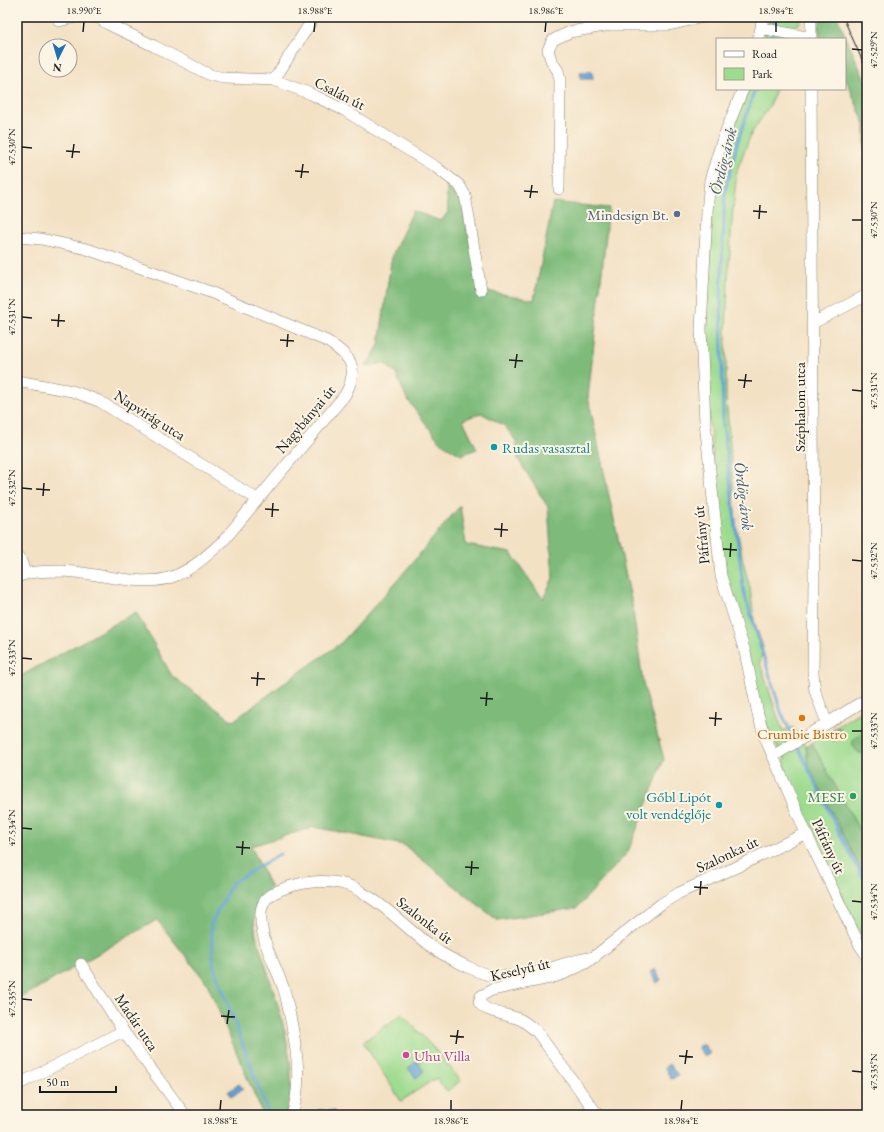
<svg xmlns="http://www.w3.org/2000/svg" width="884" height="1132" viewBox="0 0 884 1132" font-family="'EB Garamond',serif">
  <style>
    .green { fill: #9ddb8f; stroke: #5c7c56 }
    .forest { fill: #7ebb7a; stroke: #4d6c4b }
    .water { fill: #64a2d6; stroke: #405f79 }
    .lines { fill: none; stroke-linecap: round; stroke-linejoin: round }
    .stream { stroke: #64a2d6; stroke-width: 3 }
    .minor-casing { stroke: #887e70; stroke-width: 12 }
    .minor { stroke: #fff; stroke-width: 11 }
    .tram { stroke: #1c1c1c; stroke-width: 1 }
    .ticks { fill: none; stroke: #1c1c1c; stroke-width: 1.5 }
    .service-dot { fill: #5c6f8a; stroke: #fcf5e5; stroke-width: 1.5 }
    .culture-dot { fill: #0f9aa8; stroke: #fcf5e5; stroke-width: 1.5 }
    .food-dot { fill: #e8710a; stroke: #fcf5e5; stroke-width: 1.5 }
    .leisure-dot { fill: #2e9e5b; stroke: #fcf5e5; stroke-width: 1.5 }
    .hotel-dot { fill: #d1479c; stroke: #fcf5e5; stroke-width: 1.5 }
    .labels { text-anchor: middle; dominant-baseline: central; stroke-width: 4; stroke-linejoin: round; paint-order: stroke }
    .street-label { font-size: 15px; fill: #1c1c1c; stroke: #fcf5e5 }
    .service-label { font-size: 15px; fill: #4e5e75; stroke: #fcf5e5; text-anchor: end }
    .culture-label { font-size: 15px; fill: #0d838f; stroke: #fcf5e5; text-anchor: start }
    .food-label { font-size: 15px; fill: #c56008; stroke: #fcf5e5 }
    .leisure-label { font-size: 15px; fill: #27864d; stroke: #fcf5e5; text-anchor: end }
    .hotel-label { font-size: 15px; fill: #b23c85; stroke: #fcf5e5; text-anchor: start }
    .water-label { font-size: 16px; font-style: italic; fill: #3c5870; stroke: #fcf5e5 }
    .neatline { fill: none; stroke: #1c1c1c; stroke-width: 1.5 }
    .ticks-label { font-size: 10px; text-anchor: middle; fill: #1c1c1c }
  </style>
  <rect width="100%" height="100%" fill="#fcf5e5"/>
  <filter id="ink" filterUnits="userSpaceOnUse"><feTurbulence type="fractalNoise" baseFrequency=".025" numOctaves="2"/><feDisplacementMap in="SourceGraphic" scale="8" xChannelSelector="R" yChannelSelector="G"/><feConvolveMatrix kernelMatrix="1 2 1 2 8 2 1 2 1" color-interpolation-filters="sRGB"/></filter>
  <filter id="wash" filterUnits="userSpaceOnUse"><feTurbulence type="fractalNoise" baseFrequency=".012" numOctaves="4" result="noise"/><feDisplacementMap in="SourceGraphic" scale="16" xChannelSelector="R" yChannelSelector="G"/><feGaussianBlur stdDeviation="0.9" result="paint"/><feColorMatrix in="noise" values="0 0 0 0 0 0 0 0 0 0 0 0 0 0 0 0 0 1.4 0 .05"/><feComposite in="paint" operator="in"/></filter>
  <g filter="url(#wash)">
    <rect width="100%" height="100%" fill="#f3e1c4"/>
    <!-- green -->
    <path class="green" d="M 768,17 L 802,17 L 799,24 L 793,28 L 791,39 L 764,39 L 769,23 Z
      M 749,89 L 776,89 L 770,105 L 751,134 L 737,170 L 732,220 L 728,280 L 726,335 L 726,398 L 736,522 L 743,561 L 750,588 L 754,620 L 763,647 L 760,663 L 777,715 L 783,731 L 793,727 L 806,746 L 808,765 L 867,881 L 867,931 L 861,934 L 820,854 L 801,812 L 804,810 L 800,800 L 796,800 L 784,764 L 785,756 L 778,748 L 770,733 L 760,709 L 724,573 L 708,407 L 706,341 L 713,186 L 721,155 Z
      M 867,707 L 867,850 L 812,743 Z
      M 402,1014 L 439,1054 L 461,1081 L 447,1091 L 436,1078 L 401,1101 L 363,1042 Z"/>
    <!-- forest -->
    <path class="forest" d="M 818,17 L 837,17 L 867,85 L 867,165 L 864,160 L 865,125 L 845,77 L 845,39 L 822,39 L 819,36 Z
      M 446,181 L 459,193 L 481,290 L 534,300 L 553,202 L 609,208 L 588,397 L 632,604 L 643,683 L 664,759 L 628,852 L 577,908 L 497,920 L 404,845 L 314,827 L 251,846 L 271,888 C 258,898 253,911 255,928 C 256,940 262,952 265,963 C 278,1007 302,1071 286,1115 L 263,1115 L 207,983 L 157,920 L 17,1000 L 17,678 L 136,612 L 172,676 L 233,721 L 287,681 L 341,643 L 396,582 L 460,506 L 466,545 L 511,553 L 543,599 L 553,578 L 548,507 L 518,459 L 516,441 L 505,426 L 481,413 L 463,420 L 477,449 L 461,455 L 440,442 L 407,399 L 396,374 L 385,364 L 382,363 L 372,366 L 365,365 L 370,361 L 379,345 L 391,261 L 395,249 L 413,211 L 441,221 L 448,212 Z
      M 867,708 L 867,753 L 859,753 L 853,746 L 853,741 L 862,733 L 865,709 Z
      M 836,727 L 841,729 L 839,737 L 833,741 L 827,733 Z
      M 812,743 L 867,844 L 867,881 L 808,765 L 806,746 Z"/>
    <!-- water -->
    <path class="water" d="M 592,71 L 593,79 L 581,79 L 580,72 Z
      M 655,969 L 661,980 L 657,983 L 650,972 Z
      M 703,1044 L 710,1053 L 705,1057 L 698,1047 Z
      M 417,1061 L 424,1071 L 416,1078 L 408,1068 Z
      M 669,1064 L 678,1075 L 672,1079 L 664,1068 Z
      M 239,1084 L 243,1089 L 231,1097 L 228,1092 Z
      M 318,1110 L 334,1111 L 335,1115 L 313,1115 Z"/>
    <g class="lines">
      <!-- stream -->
      <path class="stream" d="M 773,27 L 774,17
        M 770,39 L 772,33
        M 755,89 L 738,141 L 725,190 L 721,297 L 723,425 L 744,593 L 781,712 L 841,836 L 867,885
        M 269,1115 L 214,967 L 211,924 L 232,883 L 280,854"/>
    </g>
  </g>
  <g filter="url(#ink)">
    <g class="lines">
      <defs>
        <path id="minor" d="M 97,17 L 108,24 L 154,46 L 210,75 L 224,78 L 274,80 L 311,94 L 344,110 L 437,168 L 459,185 L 465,195 L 481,290
          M 811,17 L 811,39
          M 864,17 L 867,24
          M 59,21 L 76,17
          M 761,28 L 811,38
          M 758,39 L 761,28 L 762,17
          M 274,80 L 314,17
          M 743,89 L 722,141 L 710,180 L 707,212 L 701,329 L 705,422 L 721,576 L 745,652 L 758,714 L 764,735 L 806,833 L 859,944 L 867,956
          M 811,89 L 814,579 L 813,673 L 815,691 L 827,723
          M 559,189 L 560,80 L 558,71 L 551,60 L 548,50 L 552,41 L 557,38 L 570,32 L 610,25 L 669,25 L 703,17
          M 17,237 L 41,239 L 87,249 L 210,292 L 327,341 C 351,357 360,367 345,395 L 224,540 C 209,554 192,570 172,577 C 141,588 95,572 62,571 C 47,571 31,571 17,577
          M 813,323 L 867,295
          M 17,381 L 72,391 L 99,401 L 257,499
          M 17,555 L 21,561 L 25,573
          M 773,756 L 867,699
          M 81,964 L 123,1031 L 185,1115
          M 17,1085 L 123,1031
          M 292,1115 C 303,1082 296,1044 289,1011 C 287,1003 286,994 283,987 C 275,963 259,939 261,912 C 262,898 273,893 285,888 C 305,881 332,878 353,887 C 359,890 365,895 371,898 C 392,912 409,930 429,945 C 440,954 454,960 466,966 C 474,970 481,973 489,975 C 529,983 557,961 595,957
          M 598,1115 L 537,1032 C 531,1027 526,1022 519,1019 C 508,1014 485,1013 479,1002 L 481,996 L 492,990 L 550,978 L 563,974 L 586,963 L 661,904 L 679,893 L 741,865 L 806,833"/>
      </defs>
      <!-- minor casing -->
      <use href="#minor" class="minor-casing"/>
      <!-- minor -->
      <use href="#minor" class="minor"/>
      <!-- tram -->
      <path class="tram" d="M 843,17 L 867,71"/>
    </g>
  </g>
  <!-- ticks -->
  <path class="ticks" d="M 83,32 L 84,22M 314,32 L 315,22M 545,32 L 546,22M 776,32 L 776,22M 852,49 L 862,50M 22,147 L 32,148M 66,151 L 80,152M 72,158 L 74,144M 295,171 L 309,172M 301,178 L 303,164M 524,191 L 538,192M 530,198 L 532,185M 753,211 L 767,212M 759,219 L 760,205M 852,220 L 862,220M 22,317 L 32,318M 51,320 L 65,321M 58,327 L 59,314M 280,340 L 294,341M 287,347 L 288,334M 509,360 L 523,361M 515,368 L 517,354M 738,380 L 752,381M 744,388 L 746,374M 852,390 L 862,391M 22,488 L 32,489M 36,489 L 50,490M 43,496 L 44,483M 265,509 L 279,510M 272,517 L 273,503M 494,529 L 508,530M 501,537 L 502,523M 723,549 L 737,550M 730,557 L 731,543M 852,560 L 862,561M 22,658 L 32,659M 251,678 L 265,679M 257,686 L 258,672M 480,698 L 493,699M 486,706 L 487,692M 709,718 L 722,719M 715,726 L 716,712M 852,731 L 862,731M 22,828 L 32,829M 236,847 L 250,848M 242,855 L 243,841M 465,867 L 479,868M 471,875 L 472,861M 694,887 L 708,888M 700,895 L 701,881M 852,901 L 862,902M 22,999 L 32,1000M 221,1016 L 235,1017M 227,1024 L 229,1010M 450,1036 L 464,1037M 456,1044 L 458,1030M 679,1056 L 693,1057M 685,1064 L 687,1050M 852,1071 L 862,1072M 220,1110 L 221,1100M 451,1110 L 451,1100M 681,1110 L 682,1100"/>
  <!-- markers -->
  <circle class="service-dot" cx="677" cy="214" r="4"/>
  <g class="culture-dot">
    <circle cx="494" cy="447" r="4"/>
    <circle cx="719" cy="805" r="4"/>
  </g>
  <circle class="food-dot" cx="802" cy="718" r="4"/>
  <circle class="leisure-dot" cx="853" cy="796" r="4"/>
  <circle class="hotel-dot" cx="406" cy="1055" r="4"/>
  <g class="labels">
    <!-- street labels -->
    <g class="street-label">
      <text transform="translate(340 93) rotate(27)">Csalán út</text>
      <text transform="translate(799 407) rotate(-90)">Széphalom utca</text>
      <text transform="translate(150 415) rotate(32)">Napvirág utca</text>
      <text transform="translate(305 419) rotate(-50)">Nagybányai út</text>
      <text transform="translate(701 535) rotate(-96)">Páfrány út</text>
      <text transform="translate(829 846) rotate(65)">Páfrány út</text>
      <text transform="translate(727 854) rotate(-25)">Szalonka út</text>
      <text transform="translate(425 920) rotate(38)">Szalonka út</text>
      <text transform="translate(520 969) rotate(-13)">Keselyű út</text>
      <text transform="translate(137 1022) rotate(56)">Madár utca</text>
    </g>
    <!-- service labels -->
    <g class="service-label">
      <text x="669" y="214">Mindesign Bt.</text>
    </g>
    <!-- culture labels -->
    <g class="culture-label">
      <text x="502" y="447">Rudas vasasztal</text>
      <text x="711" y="796" text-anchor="end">Gőbl Lipót<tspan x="711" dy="17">volt vendéglője</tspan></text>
    </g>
    <!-- food labels -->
    <g class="food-label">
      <text x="802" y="733">Crumbie Bistro</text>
    </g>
    <!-- leisure labels -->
    <g class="leisure-label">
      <text x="845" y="796">MESE</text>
    </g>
    <!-- hotel labels -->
    <g class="hotel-label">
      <text x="414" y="1055">Uhu Villa</text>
    </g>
    <!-- water labels -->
    <g class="water-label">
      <text transform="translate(723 161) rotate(-76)">Ördög-árok</text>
      <text transform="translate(744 496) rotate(83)">Ördög-árok</text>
    </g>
  </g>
  <!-- margin -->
  <rect width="884" height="1132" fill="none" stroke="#fcf5e5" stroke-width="44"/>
  <!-- legend -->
  <rect x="716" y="38" width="130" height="52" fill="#fcf5e5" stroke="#a29e95"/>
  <rect x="724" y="51" width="20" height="6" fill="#ffffff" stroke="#a29e95"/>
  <text x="752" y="58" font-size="12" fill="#1c1c1c">Road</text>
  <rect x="724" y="68" width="20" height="12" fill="#9ddb8f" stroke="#a29e95"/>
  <text x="752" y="78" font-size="12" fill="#1c1c1c">Park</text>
  <!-- north arrow -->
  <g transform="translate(58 58) rotate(185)"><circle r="19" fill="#fcf5e5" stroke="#a29e95"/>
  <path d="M0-3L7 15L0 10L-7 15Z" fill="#1f6fb2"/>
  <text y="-6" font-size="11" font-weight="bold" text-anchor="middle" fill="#1c1c1c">N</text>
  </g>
  <!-- scale -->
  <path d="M40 1086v6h76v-6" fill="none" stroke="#1c1c1c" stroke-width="2"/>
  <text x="46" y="1086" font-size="12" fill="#1c1c1c" stroke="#fcf5e5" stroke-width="3" paint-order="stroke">50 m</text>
  <rect x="22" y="22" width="840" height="1088" class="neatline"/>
  <g class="ticks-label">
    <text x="84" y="14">18.990°E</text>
    <text x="315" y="14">18.988°E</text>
    <text x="546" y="14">18.986°E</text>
    <text x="776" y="14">18.984°E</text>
    <text transform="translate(873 50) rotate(-90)" y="4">47.529°N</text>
    <text transform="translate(11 147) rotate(-90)" y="4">47.530°N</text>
    <text transform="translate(873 220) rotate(-90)" y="4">47.530°N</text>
    <text transform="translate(11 317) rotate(-90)" y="4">47.531°N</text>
    <text transform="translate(873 391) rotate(-90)" y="4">47.531°N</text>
    <text transform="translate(11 488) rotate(-90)" y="4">47.532°N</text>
    <text transform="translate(873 561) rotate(-90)" y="4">47.532°N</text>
    <text transform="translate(11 658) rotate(-90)" y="4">47.533°N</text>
    <text transform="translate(873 731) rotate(-90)" y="4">47.533°N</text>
    <text transform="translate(11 828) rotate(-90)" y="4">47.534°N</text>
    <text transform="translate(873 902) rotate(-90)" y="4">47.534°N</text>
    <text transform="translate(11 999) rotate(-90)" y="4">47.535°N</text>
    <text transform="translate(873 1072) rotate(-90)" y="4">47.535°N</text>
    <text x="220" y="1124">18.988°E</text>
    <text x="451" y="1124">18.986°E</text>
    <text x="681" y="1124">18.984°E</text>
  </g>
</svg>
